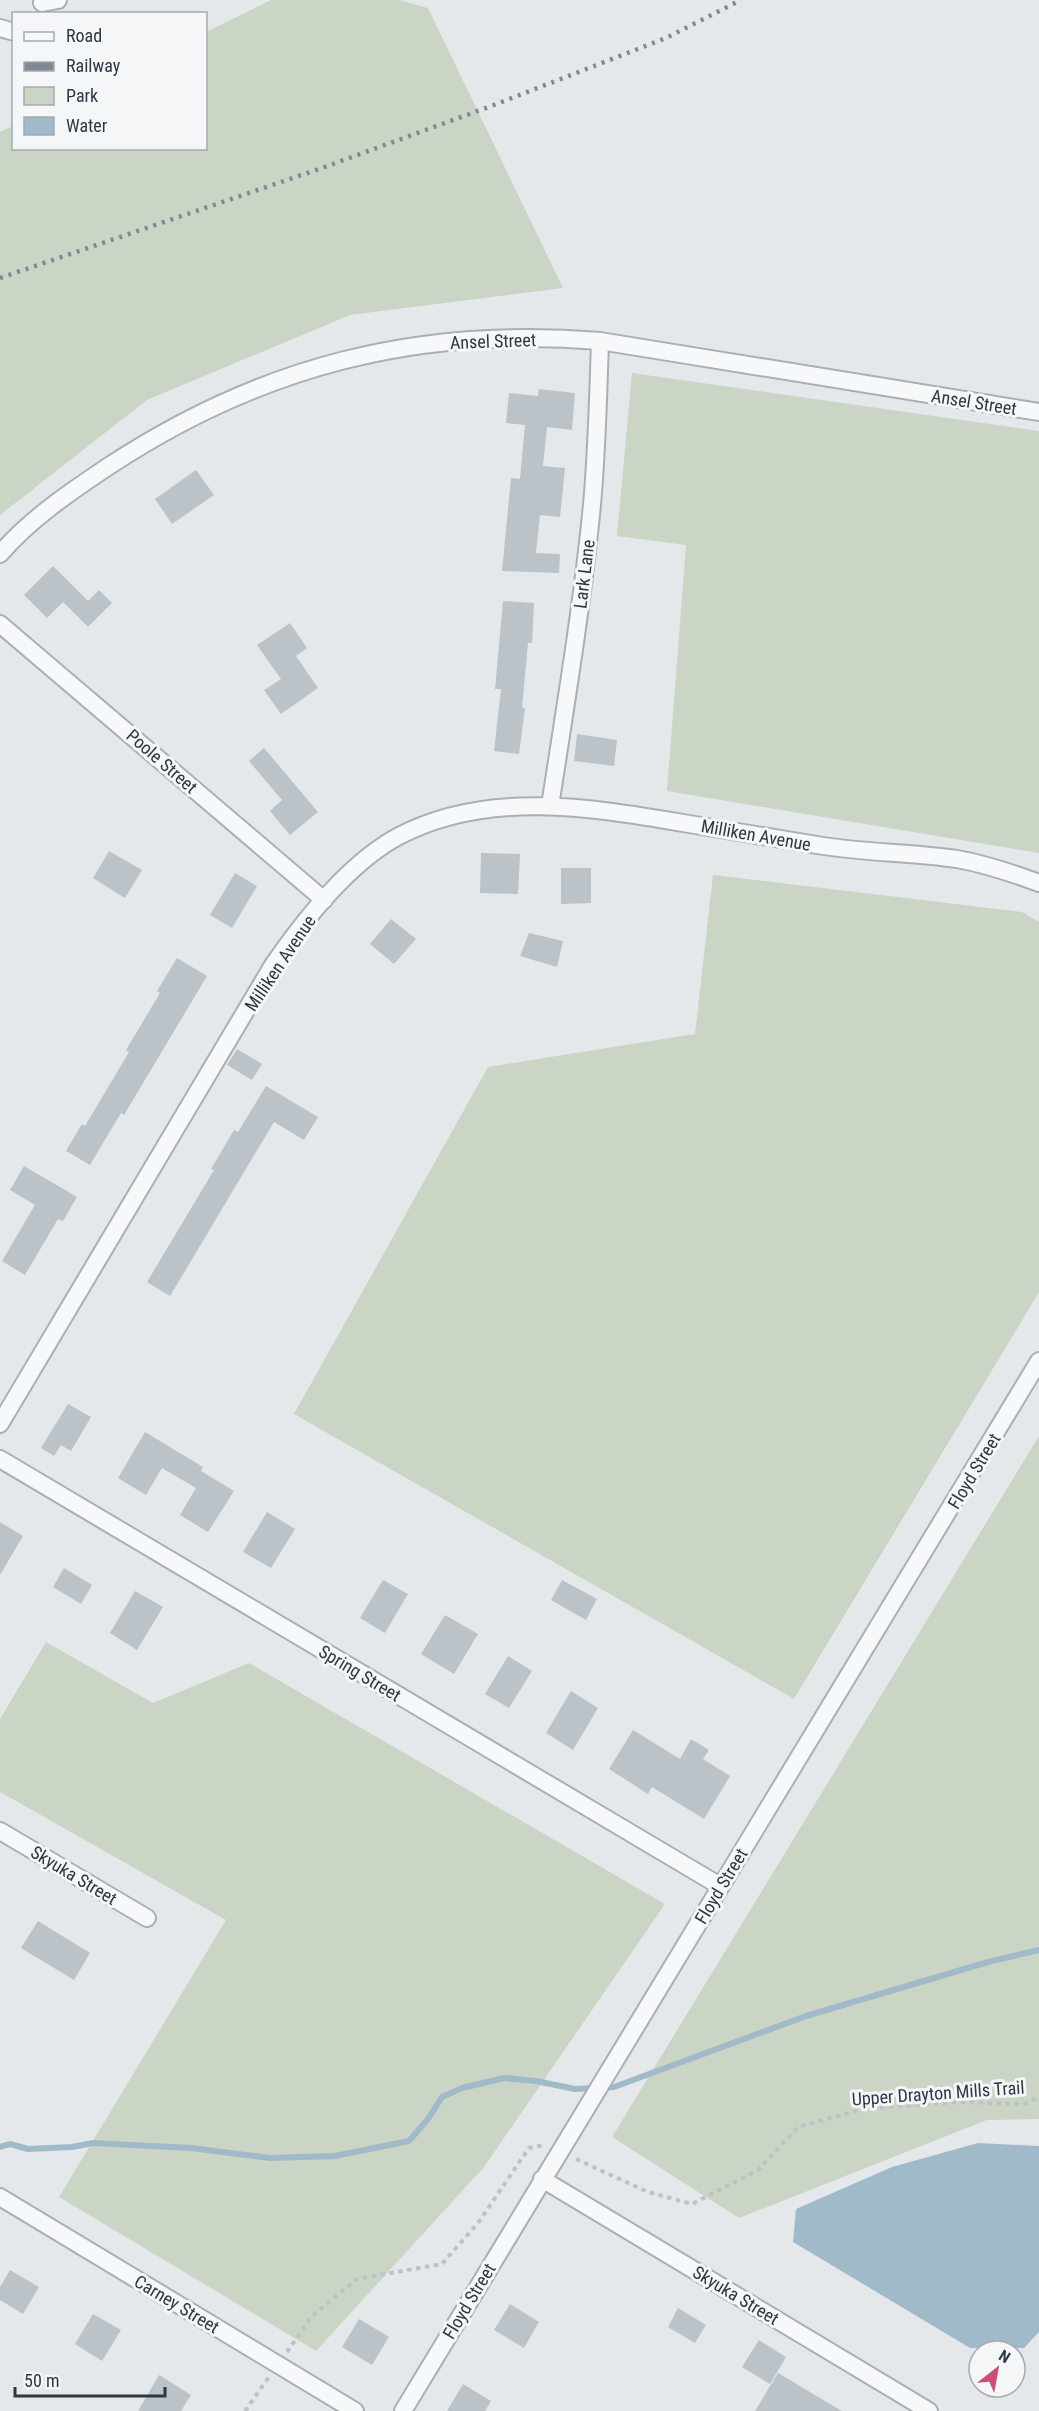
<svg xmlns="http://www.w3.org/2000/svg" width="1039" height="2411" viewBox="0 0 1039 2411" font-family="'Roboto Condensed',sans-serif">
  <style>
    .green { fill: #cbd5c5 }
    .water { fill: #a1bac9 }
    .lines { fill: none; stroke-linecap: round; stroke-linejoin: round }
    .stream { stroke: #a1bac9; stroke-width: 6 }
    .building { fill: #bbc2c8 }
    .minor-casing { stroke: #a9b0b5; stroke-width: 20 }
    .path { stroke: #bec2c6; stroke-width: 4; stroke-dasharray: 4.5 4.5; stroke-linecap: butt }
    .minor { stroke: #f7f8f9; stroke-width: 16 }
    .rail { stroke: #7e8994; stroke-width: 4.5; stroke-dasharray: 3 6; stroke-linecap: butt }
    .labels { text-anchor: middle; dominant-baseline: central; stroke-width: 6; stroke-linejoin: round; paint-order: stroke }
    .street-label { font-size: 18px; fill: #2c3843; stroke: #f4f6f8 }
  </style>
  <rect width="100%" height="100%" fill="#e4e8eb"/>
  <!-- green -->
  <path class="green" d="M 271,0 L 399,0 L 428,8 L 563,288 L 350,315 L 147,400 L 0,515 L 0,132 L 13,126 L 14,148 L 206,148 L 206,32 Z
    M 632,373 L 1039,431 L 1039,853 L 667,791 L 686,545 L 617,536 Z
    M 713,875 L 1022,912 L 1039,922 L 1039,1292 L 794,1699 L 294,1414 L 488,1067 L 695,1034 Z
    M 1039,1436 L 1039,2119 L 987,2120 L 739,2218 L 612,2137 Z
    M 46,1642 L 153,1703 L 249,1663 L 665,1904 L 484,2167 L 316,2351 L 59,2197 L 226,1920 L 0,1792 L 0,1719 Z"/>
  <!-- water -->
  <path class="water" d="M 978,2143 L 1039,2146 L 1039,2332 L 1024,2348 L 970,2348 L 793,2242 L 796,2209 L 892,2167 Z"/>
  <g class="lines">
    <!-- stream -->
    <path class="stream" d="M 0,2147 L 10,2144 L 28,2149 L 72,2147 L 93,2143 L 191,2148 L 270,2158 L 335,2156 L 409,2141 L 428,2119 L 442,2097 L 462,2088 L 504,2078 L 536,2081 L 575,2089 L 614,2087 L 806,2016 L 988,1962 L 1039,1950"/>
  </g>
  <!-- building -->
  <path class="building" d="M 539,389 L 575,393 L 572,430 L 547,427 L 543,466 L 565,468 L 560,517 L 540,515 L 536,553 L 560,554 L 559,573 L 502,571 L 511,478 L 520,479 L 525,425 L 506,423 L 509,393 L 538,396 Z
    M 196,470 L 214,495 L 172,524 L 155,499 Z
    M 53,566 L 88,601 L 99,590 L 112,603 L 88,627 L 63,602 L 47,618 L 24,595 Z
    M 503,601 L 534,603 L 532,643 L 528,643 L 522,708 L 525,708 L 519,754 L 494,751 L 501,689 L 495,689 Z
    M 290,623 L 307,648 L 296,656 L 318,688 L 281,714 L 264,690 L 281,679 L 257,645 Z
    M 577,734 L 617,740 L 614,766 L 574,761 Z
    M 264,748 L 318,812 L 290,835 L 270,811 L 282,800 L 249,761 Z
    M 109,851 L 142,870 L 125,898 L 93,878 Z
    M 481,853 L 520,854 L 518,894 L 480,893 Z
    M 561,868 L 591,868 L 591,903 L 561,904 Z
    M 235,873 L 257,886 L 232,928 L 210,915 Z
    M 391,919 L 416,939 L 394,964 L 370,944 Z
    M 529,933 L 563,941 L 557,967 L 520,956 Z
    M 177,958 L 207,976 L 124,1115 L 121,1113 L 90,1165 L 66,1151 L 82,1124 L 85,1126 L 129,1052 L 126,1050 L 160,993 L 157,991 Z
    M 237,1049 L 262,1064 L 252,1080 L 227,1065 Z
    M 266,1086 L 318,1117 L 304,1140 L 274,1122 L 170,1296 L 147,1282 L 214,1170 L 211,1169 L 234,1130 L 238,1132 Z
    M 24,1166 L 77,1197 L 63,1221 L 58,1219 L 25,1275 L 2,1261 L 35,1205 L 10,1190 Z
    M 68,1404 L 91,1417 L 71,1451 L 61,1445 L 54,1456 L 41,1448 Z
    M 145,1432 L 203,1467 L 201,1471 L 234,1491 L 208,1532 L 180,1515 L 196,1488 L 162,1468 L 146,1495 L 118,1478 Z
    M 267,1512 L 295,1529 L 271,1568 L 243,1552 Z
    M 0,1522 L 23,1536 L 0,1575 Z
    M 64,1568 L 92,1585 L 81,1604 L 53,1587 Z
    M 383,1580 L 408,1594 L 385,1633 L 360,1618 Z
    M 562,1580 L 597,1599 L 586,1620 L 551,1600 Z
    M 135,1591 L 163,1607 L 137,1650 L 110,1633 Z
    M 445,1615 L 478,1634 L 454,1674 L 421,1654 Z
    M 508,1656 L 532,1671 L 509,1708 L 485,1694 Z
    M 571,1691 L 598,1708 L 573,1750 L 546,1733 Z
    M 633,1730 L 680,1759 L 691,1739 L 709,1750 L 703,1759 L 730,1776 L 704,1819 L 652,1787 L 648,1794 L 609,1769 Z
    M 38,1921 L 90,1953 L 74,1980 L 21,1948 Z
    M 10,2270 L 39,2287 L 23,2314 L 0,2300 L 0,2287 Z
    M 510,2304 L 539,2322 L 524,2348 L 494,2330 Z
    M 678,2308 L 706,2325 L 695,2343 L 668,2327 Z
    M 93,2314 L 121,2330 L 102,2361 L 75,2344 Z
    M 359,2319 L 389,2337 L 372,2365 L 342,2347 Z
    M 759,2340 L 786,2357 L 770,2384 L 742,2367 Z
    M 778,2373 L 842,2411 L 755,2411 Z
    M 159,2375 L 191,2395 L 181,2411 L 138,2411 Z
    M 463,2384 L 491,2401 L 485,2411 L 447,2411 Z"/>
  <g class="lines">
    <defs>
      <path id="minor" d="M 42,3 L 58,0
        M 0,28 L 14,32
        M 0,554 C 30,519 70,492 109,466 C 261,366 418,326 600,341 L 1039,412
        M 0,624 L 324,900
        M 550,806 C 565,709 581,612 591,515 C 597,457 598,399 600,341
        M 0,1424 L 273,965 C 304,920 350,862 399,836 C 487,790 590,807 683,823 C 728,830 772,838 817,845 C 863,853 910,852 957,859 C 985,864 1012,873 1039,883
        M 0,1459 L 720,1886
        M 0,1831 L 147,1918
        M 542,2179 L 929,2411
        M 0,2197 L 355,2411
        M 403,2411 L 1039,1361"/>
    </defs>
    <!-- minor casing -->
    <use href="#minor" class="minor-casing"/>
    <!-- path -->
    <path class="path" d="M 576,2159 L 648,2192 L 692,2204 L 758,2170 L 798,2127 L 863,2109 L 958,2102 L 1024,2104 L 1039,2097
      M 287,2352 L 311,2317 L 357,2279 L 442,2264 L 478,2223 L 529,2148 L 544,2145
      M 245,2411 L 269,2377"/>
    <!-- minor -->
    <use href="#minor" class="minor"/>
    <!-- rail -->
    <path class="rail" d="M 0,278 L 322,168 L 494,105 L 666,38 L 741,0"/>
  </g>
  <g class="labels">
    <!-- street labels -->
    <g class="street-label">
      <text transform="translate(493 341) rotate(-2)">Ansel Street</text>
      <text transform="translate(974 402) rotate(9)">Ansel Street</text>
      <text transform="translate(584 574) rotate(-83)">Lark Lane</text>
      <text transform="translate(162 761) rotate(41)">Poole Street</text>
      <text transform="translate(756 835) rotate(10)">Milliken Avenue</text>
      <text transform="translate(280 963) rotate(-56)">Milliken Avenue</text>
      <text transform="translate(974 1471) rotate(-59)">Floyd Street</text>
      <text transform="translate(360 1673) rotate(31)">Spring Street</text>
      <text transform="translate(74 1875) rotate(31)">Skyuka Street</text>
      <text transform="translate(721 1886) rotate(-59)">Floyd Street</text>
      <text transform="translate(938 2093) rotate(-4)">Upper Drayton Mills Trail</text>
      <text transform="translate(736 2295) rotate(31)">Skyuka Street</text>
      <text transform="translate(469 2301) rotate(-59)">Floyd Street</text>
      <text transform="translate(177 2304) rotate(31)">Carney Street</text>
    </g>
  </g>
  <!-- legend -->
  <rect x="12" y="12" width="195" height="138" fill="#f4f6f8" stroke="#a4aab0" stroke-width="1.5"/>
  <rect x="24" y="32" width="30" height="9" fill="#f7f8f9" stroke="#a4aab0" stroke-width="1.5"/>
  <text x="66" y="42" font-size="18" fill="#2c3843">Road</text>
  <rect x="24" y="62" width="30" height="9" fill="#7e8994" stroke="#a4aab0" stroke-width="1.5"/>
  <text x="66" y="72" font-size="18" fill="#2c3843">Railway</text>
  <rect x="24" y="87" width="30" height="18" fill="#cbd5c5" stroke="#a4aab0" stroke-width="1.5"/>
  <text x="66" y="102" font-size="18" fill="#2c3843">Park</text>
  <rect x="24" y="117" width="30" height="18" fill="#a1bac9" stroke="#a4aab0" stroke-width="1.5"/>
  <text x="66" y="132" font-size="18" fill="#2c3843">Water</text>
  <!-- north arrow -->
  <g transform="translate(997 2369) rotate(31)"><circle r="28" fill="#f4f6f8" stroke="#a4aab0" stroke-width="1.5"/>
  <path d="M0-4.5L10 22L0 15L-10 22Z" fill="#c95074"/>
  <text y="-9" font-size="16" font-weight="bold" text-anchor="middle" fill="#2c3843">N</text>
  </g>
  <!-- scale -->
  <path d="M15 2387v9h150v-9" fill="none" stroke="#2c3843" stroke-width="3"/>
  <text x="24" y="2387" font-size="18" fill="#2c3843" stroke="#f4f6f8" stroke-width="4.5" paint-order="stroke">50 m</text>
</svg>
